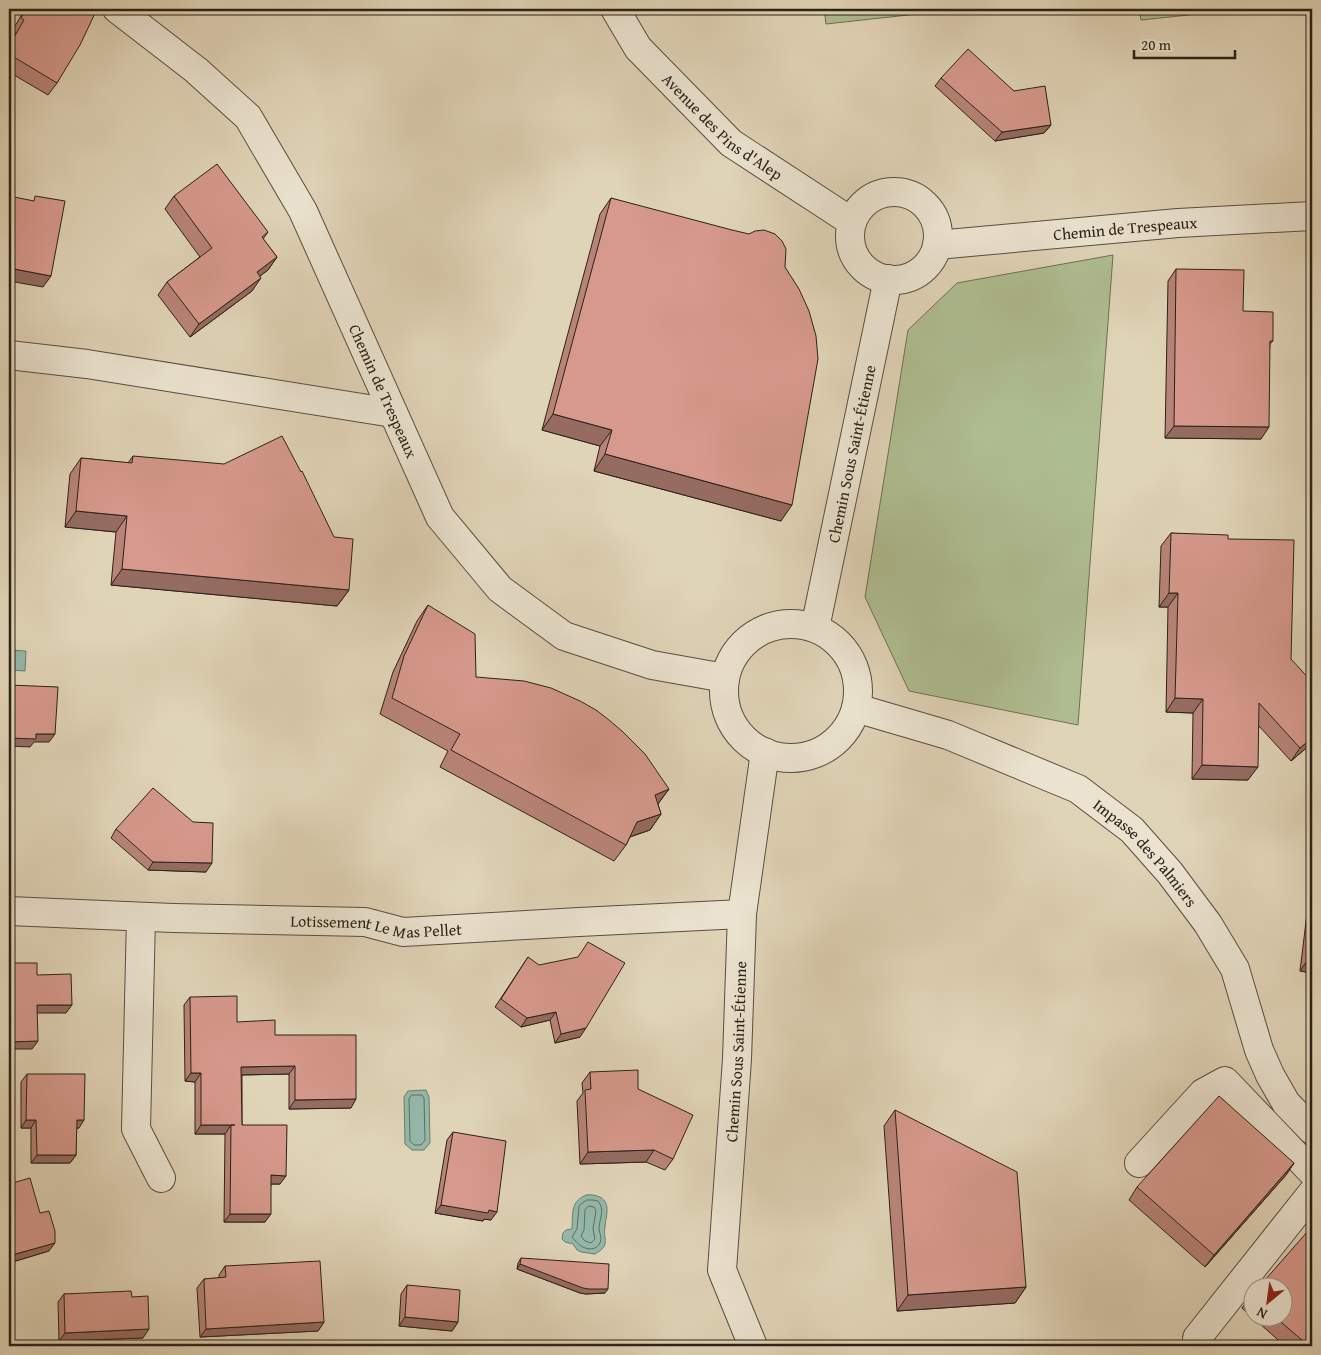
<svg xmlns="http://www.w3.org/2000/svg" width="1321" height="1355" viewBox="0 0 1321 1355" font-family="'Gentium Book Plus',serif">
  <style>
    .green { fill: #aebd91; stroke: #6c7054 }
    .water { fill: #94b8aa; stroke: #6a7c70 }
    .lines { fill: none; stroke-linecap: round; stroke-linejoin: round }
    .shore { stroke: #606d61; stroke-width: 1 }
    .minor-casing { stroke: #584e40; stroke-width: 30 }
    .minor { stroke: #ebe3d0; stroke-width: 28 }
    .wall { fill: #b88478; stroke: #2b2218 }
    .shaded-wall { fill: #966b62; stroke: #2b2218 }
    .building { fill: #d6998c; stroke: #2b2218 }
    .labels { text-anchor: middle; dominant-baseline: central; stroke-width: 4; stroke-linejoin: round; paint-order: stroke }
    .street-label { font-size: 16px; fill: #2b2218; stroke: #ebe3d0 }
  </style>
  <rect width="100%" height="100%" fill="#e0d4b7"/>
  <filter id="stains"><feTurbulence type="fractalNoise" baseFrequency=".004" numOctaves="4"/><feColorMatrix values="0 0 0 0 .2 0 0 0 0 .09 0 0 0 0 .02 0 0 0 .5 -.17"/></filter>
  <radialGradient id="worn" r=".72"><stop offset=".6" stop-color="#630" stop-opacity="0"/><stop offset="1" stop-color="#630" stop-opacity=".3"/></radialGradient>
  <!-- green -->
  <path class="green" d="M 824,9 L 963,9 L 826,24 Z
    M 1139,9 L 1246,9 L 1141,20 Z
    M 1113,255 L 1078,725 L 909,691 L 865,597 L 908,330 L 957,283 Z"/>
  <!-- water -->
  <path class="water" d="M 9,650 L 26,651 L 25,671 L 9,670 Z
    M 426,1090 L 429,1097 L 430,1143 L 424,1150 L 412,1150 L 405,1144 L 404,1097 L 408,1091 Z
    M 586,1195 C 597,1194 608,1198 607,1211 C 607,1217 605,1222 605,1227 C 603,1240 611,1245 595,1254 L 581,1252 L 577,1250 L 573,1244 L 565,1242 L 562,1239 L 563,1233 L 566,1230 L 572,1229 C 573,1214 570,1202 586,1195 Z"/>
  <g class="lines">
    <!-- shore -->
    <path class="shore" d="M 412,1095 L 422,1095 L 424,1098 L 425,1140 L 421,1145 L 414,1145 L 410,1141 L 409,1099 Z
      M 587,1200 L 593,1200 L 598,1201 C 605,1210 600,1217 599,1228 C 599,1232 601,1235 601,1239 C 600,1249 590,1251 583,1247 C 578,1245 575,1240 572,1237 L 577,1229 L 579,1206 Z
      M 589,1206 L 594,1207 L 596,1211 L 593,1229 L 595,1239 L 591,1243 L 585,1241 L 581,1236 L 584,1230 L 585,1210 Z"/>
    <defs>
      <g id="minor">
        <path id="s1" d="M 117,9 L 196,70 L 248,117 L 303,211 L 440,517 L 500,589 L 564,636 L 652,665 L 725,678"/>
        <path id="s2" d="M 615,9 L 638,48 L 731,143 L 852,222"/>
        <circle cx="894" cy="236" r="44"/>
        <path id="s3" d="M 937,245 L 1178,223 L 1312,216"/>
        <path d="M 9,355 L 87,364 L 393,413"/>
        <circle cx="791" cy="691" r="67"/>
        <path id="s4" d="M 815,628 L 888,279"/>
        <path id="s5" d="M 856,708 L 948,735 L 1078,789 L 1132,830 L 1170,873 L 1208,924 L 1235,969 L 1259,1050 L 1270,1075 L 1286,1103 L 1312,1130"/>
        <path id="s6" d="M 9,911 L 173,918 L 365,922 L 403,932 L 579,922 L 742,914"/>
        <path d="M 141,917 L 136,1129 L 161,1178"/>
        <path d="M 1139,1163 L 1203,1093 L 1225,1081 L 1312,1172"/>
        <path id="s7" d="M 753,1346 L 722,1270 L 737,1059 L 742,914 L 765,752"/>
        <path d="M 1197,1346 L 1197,1338 L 1312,1193"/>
      </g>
    </defs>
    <!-- minor casing -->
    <use href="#minor" class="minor-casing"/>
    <!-- minor -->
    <use href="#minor" class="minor"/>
  </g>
  <!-- wall -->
  <path class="wall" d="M 25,9 L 97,9 L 57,83 L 48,95 L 9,72 L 9,44 L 16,33 L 12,31 Z
    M 941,78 L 1051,125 L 1044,133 L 995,141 L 935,86 Z
    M 174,196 L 268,232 L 263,239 L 277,257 L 268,270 L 260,276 L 252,291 L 190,337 L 158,295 L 167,282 L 200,257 L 165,209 Z
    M 611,198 L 785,267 L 781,521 L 594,471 L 600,446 L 542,430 L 600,214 Z
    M 1176,269 L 1243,311 L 1273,341 L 1270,344 L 1261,439 L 1165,438 L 1168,281 Z
    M 133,456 L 349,590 L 337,606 L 111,585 L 116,532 L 65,527 L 70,474 L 81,458 L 128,463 Z
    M 1171,533 L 1228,539 L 1291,659 L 1304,750 L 1291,761 L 1259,726 L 1248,780 L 1192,779 L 1193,713 L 1166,712 L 1168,607 L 1159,607 L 1161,546 Z
    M 428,605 L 476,677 L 669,789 L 658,804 L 661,814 L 650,830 L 630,837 L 626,845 L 614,861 L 440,767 L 448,751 L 380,714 L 393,672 L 417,621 Z
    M 116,829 L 206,872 L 148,870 L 111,838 Z
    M 1312,872 L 1312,973 L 1300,971 Z
    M 528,957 L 580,1037 L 555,1043 L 550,1020 L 521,1027 L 495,1007 Z
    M 190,997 L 237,1022 L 275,1035 L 351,1108 L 289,1109 L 289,1074 L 242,1075 L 242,1125 L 280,1184 L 271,1184 L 265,1222 L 224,1222 L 225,1134 L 195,1134 L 195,1082 L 185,1081 L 184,1005 Z
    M 590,1072 L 638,1089 L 673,1159 L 665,1170 L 646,1162 L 580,1164 L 577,1101 L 583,1093 L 582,1083 Z
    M 27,1074 L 79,1128 L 76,1128 L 76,1155 L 70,1163 L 31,1163 L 31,1128 L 21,1128 L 21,1082 Z
    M 895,1110 L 1026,1287 L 1015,1303 L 897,1311 L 884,1126 Z
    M 453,1132 L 491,1220 L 484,1219 L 483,1221 L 435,1213 L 447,1140 Z
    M 1294,1163 L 1286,1175 L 1205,1267 L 1129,1200 L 1137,1187 Z
    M 9,1184 L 49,1251 L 9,1263 Z
    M 521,1258 L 605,1293 L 586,1294 L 580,1293 L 517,1269 L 518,1263 Z
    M 225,1266 L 324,1322 L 318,1331 L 200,1337 L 197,1288 L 204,1279 L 219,1278 L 219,1275 Z
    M 407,1285 L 458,1322 L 452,1331 L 399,1326 L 401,1294 Z
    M 1254,1292 L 1254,1318 L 1284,1318 L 1312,1346 L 1285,1346 L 1242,1308 Z
    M 64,1294 L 132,1297 L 143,1338 L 59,1341 L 58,1302 Z"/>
  <!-- shaded-wall -->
  <path class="shaded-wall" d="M 1051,125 L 1044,133 L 995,141 L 1002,132 Z
    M 277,257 L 268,270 L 248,285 L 257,272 Z
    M 9,268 L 51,276 L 43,287 L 9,281 Z
    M 261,278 L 252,291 L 190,337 L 199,324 Z
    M 553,414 L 612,430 L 600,446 L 542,430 Z
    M 1174,426 L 1269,427 L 1261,439 L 1165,438 Z
    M 605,454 L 792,505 L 781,521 L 594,471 Z
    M 76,511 L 127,516 L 116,532 L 65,527 Z
    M 122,569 L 349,590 L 337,606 L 111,585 Z
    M 1169,593 L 1178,593 L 1168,607 L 1159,607 Z
    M 1175,698 L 1203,699 L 1193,713 L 1166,712 Z
    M 36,734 L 55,734 L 49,742 L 34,742 L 30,747 L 9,746 L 9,738 Z
    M 1312,738 L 1312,745 L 1304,750 L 1291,761 L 1300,748 Z
    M 1202,765 L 1258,767 L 1248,780 L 1192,779 Z
    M 669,789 L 657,805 L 655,795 Z
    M 661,814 L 650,830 L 626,838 L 637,822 Z
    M 153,862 L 212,863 L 206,872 L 148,870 Z
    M 1309,958 L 1312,959 L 1312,973 L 1300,971 Z
    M 37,1005 L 72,1005 L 66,1013 L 32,1013 Z
    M 556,1012 L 550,1020 L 521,1027 L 527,1018 Z
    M 586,1028 L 580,1037 L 555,1043 L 561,1034 Z
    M 38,1041 L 32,1049 L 9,1049 L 9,1042 Z
    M 295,1066 L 289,1074 L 236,1075 L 241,1067 Z
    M 191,1073 L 201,1073 L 195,1082 L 185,1081 Z
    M 356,1099 L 351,1108 L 289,1109 L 295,1100 Z
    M 26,1120 L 36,1120 L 31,1128 L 21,1128 Z
    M 77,1120 L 84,1120 L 79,1128 L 71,1129 Z
    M 201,1125 L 231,1125 L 225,1134 L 195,1134 Z
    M 654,1150 L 646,1162 L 580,1164 L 588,1152 Z
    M 37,1155 L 76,1155 L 70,1163 L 31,1163 Z
    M 1294,1163 L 1286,1175 L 1205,1267 L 1214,1255 Z
    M 271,1175 L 286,1176 L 280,1184 L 265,1184 Z
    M 441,1205 L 489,1210 L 497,1212 L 491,1220 L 484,1219 L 483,1221 L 435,1213 Z
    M 230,1214 L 271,1214 L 265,1222 L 224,1222 Z
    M 55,1243 L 49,1251 L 9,1263 L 9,1260 L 12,1255 Z
    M 520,1264 L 608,1289 L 605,1293 L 586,1294 L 580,1293 L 517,1269 Z
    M 1026,1287 L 1015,1303 L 897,1311 L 908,1295 Z
    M 405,1317 L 458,1322 L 452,1331 L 399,1326 Z
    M 324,1322 L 318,1331 L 200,1337 L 206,1329 Z
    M 149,1329 L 143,1338 L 59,1341 L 65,1333 Z"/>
  <!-- building -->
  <path class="building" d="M 26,9 L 97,9 L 80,45 L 57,83 L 9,54 L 9,46 L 24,20 L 21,18 Z
    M 968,49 L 1014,91 L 1045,86 L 1051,125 L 1002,132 L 941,78 Z
    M 217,164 L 268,232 L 262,237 L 277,257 L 257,272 L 261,278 L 199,324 L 167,282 L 212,248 L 174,196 Z
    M 9,196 L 34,201 L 35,196 L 65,201 L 51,276 L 9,268 Z
    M 611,198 L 732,230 L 749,234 L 755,231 L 764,230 L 775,234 L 782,241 L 786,249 L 785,267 L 799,289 L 809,311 L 816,336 L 818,359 L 792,505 L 605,454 L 612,430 L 553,414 Z
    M 1176,269 L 1244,270 L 1243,311 L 1273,312 L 1273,341 L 1270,341 L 1269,427 L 1174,426 Z
    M 282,436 L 301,472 L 302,471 L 334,537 L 353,539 L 349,590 L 122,569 L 127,516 L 76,511 L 81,458 L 132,463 L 133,456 L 224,464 Z
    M 1171,533 L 1228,535 L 1228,539 L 1294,540 L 1291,659 L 1312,682 L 1312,738 L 1300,748 L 1259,703 L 1258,767 L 1202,765 L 1203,699 L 1175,698 L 1178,593 L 1169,593 Z
    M 428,605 L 475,634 L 476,677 L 524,681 L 551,688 L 580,701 L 596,710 L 609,720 L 623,732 L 645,754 L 669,789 L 655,795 L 661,814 L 637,822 L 626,845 L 451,750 L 460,734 L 392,698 L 404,656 Z
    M 9,685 L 58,687 L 55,734 L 36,734 L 36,739 L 9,738 Z
    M 153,788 L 193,822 L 213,823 L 212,863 L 153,862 L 116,829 Z
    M 1312,930 L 1312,959 L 1309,958 Z
    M 588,942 L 625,963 L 586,1028 L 561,1034 L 556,1012 L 527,1018 L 501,999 L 528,957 L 539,965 L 578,957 Z
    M 9,963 L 37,963 L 37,975 L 71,974 L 72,1005 L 37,1005 L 38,1041 L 9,1042 Z
    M 237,996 L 237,1022 L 275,1020 L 275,1035 L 356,1035 L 356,1099 L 295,1100 L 295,1066 L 241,1067 L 242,1125 L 287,1125 L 286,1176 L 271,1175 L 271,1214 L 230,1214 L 231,1125 L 235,1125 L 201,1125 L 201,1073 L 191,1073 L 190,997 Z
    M 638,1070 L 638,1089 L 693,1115 L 673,1159 L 654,1150 L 588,1152 L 585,1090 L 591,1089 L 590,1072 Z
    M 27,1074 L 85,1074 L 84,1120 L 77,1120 L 76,1155 L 37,1155 L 36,1120 L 26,1120 Z
    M 1219,1096 L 1294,1163 L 1214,1255 L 1137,1187 Z
    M 895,1110 L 1017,1172 L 1026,1287 L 908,1295 Z
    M 453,1132 L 506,1141 L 497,1212 L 489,1210 L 488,1213 L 441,1205 Z
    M 30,1178 L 40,1213 L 49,1211 L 55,1231 L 55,1243 L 12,1255 L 9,1242 L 9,1184 Z
    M 1308,1231 L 1312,1235 L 1312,1346 L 1309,1346 L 1276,1318 L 1284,1318 L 1284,1288 L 1258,1288 Z
    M 521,1258 L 609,1264 L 608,1289 L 589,1289 L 583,1288 L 520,1264 Z
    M 320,1261 L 324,1322 L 206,1329 L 204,1279 L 226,1277 L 225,1266 Z
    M 407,1285 L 460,1290 L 458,1322 L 405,1317 Z
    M 131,1291 L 132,1297 L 148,1296 L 149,1329 L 65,1333 L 64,1294 Z"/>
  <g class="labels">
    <!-- street labels -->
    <g class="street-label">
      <text stroke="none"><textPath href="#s2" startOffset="161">Avenue des Pins d'Alep</textPath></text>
      <text stroke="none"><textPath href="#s3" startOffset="189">Chemin de Trespeaux</textPath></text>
      <text stroke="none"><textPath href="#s1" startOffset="476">Chemin de Trespeaux</textPath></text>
      <text stroke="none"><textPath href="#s4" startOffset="178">Chemin Sous Saint-Étienne</textPath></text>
      <text stroke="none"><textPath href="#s5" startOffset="330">Impasse des Palmiers</textPath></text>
      <text stroke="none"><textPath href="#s6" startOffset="368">Lotissement Le Mas Pellet</textPath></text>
      <text stroke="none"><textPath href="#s7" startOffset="301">Chemin Sous Saint-Étienne</textPath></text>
    </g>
  </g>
  <!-- margin -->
  <rect width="1321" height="1355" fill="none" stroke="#e0d4b7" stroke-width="30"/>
  <rect x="10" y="10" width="1301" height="1335" fill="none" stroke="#2b2218" stroke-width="2.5"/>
  <rect x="15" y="15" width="1291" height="1325" fill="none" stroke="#2b2218"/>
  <!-- north arrow -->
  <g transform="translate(1268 1302) rotate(209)"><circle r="24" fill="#ebe3d0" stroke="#9e9686"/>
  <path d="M0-4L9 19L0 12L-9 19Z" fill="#8f2418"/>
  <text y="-8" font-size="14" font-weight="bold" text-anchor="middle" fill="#2b2218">N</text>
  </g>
  <!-- scale -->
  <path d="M1134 50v8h101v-8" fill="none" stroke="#2b2218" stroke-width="2.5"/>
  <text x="1141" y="50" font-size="15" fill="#2b2218" stroke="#ebe3d0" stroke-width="4" paint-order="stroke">20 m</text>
  <rect width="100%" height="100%" filter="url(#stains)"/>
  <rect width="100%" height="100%" fill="url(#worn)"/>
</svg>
